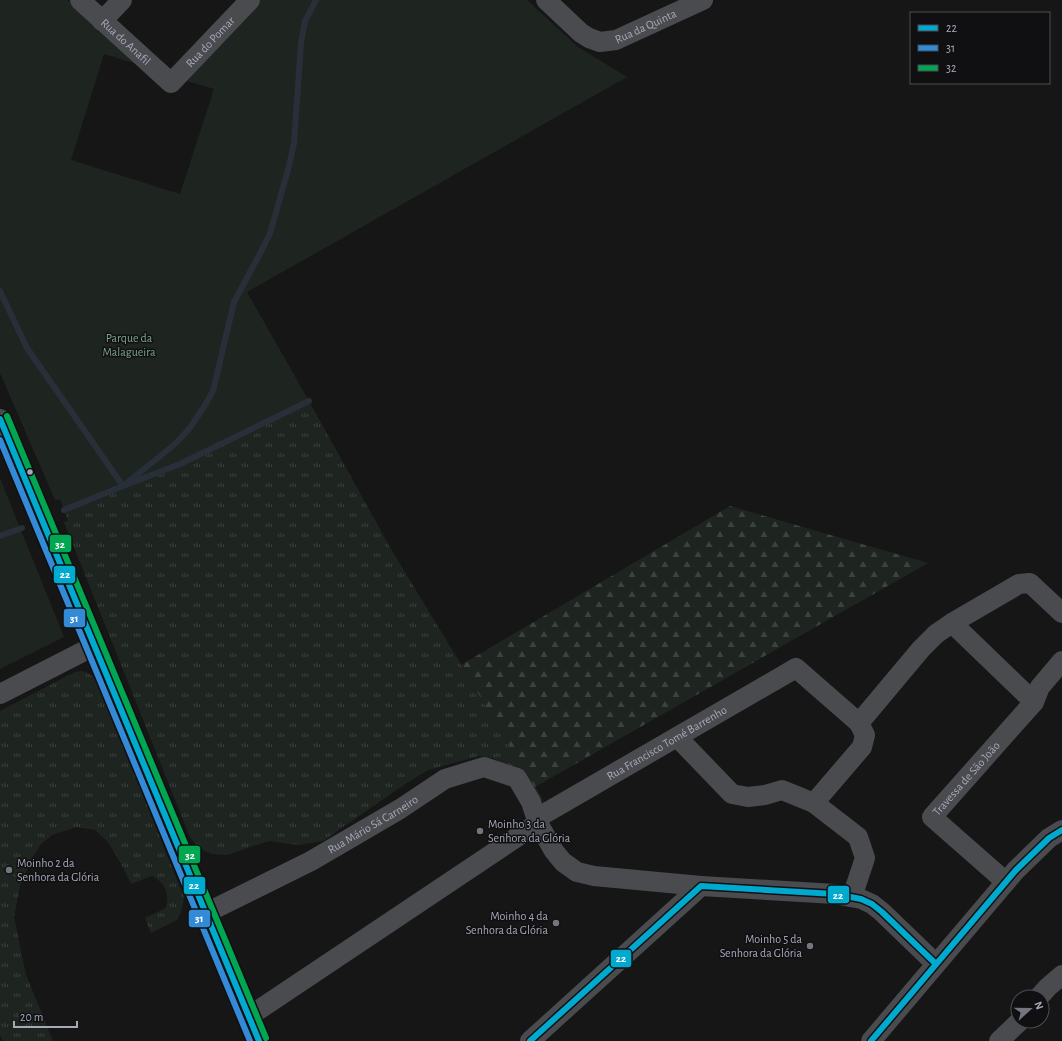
<svg xmlns="http://www.w3.org/2000/svg" width="1062" height="1041" viewBox="0 0 1062 1041" font-family="'Alegreya Sans',sans-serif">
  <style>
    .grass { fill: url(#grass-tufts) }
    .forest { fill: url(#forest-firs) }
    .park { fill: #1e2520 }
    .lines { fill: none; stroke-linecap: round; stroke-linejoin: round }
    .stream { stroke: #282f39; stroke-width: 6 }
    .street { stroke: #4a4b4f; stroke-width: 20 }
    .bus-1-casing { stroke: #101012; stroke-width: 9 }
    .bus-2-casing { stroke: #101012; stroke-width: 9 }
    .bus-3-casing { stroke: #101012; stroke-width: 9 }
    .bus-1 { stroke: #00a9ce; stroke-width: 6 }
    .bus-2 { stroke: #338bd7; stroke-width: 6 }
    .bus-3 { stroke: #00a651; stroke-width: 6 }
    .bus-dot { fill: #a6a9b8; stroke: #101012; stroke-width: 1.5 }
    .poi-dot { fill: #74767f; stroke: #101012; stroke-width: 1.5 }
    .labels { text-anchor: middle; dominant-baseline: central; stroke-width: 3; stroke-linejoin: round; paint-order: stroke }
    .street-label { font-size: 12px; fill: #a6a9b8; stroke: #101012 }
    .park-label { font-size: 12px; fill: #7ca485; stroke: #101012 }
    .poi-label { font-size: 12px; fill: #a6a9b8; stroke: #101012; text-anchor: start }
    .line-badge { stroke: #101012; stroke-width: 1.5 }
    .badge-label { font-size: 11px; text-anchor: middle; font-weight: bold; fill: #fff }
  </style>
  <defs>
    <pattern id="grass-tufts" width="24" height="20" patternUnits="userSpaceOnUse"><rect width="24" height="20" fill="#1e2520"/><path d="M3 7l-1-3M5 7V3M7 7l1-3M15 17l-1-3M17 17v-4M19 17l1-3" fill="none" stroke="#3c423e"/></pattern>
    <pattern id="forest-firs" width="22" height="20" patternUnits="userSpaceOnUse"><rect width="22" height="20" fill="#1e2520"/><path d="M5 1l3.5 6h-7zM16 11l3.5 6h-7z" fill="#3c423e"/></pattern>
  </defs>
  <rect width="100%" height="100%" fill="#161616"/>
  <!-- grass -->
  <path class="grass" d="M 309,401 L 391,549 L 545,803 L 510,767 L 492,758 L 479,756 L 428,770 L 405,784 L 323,841 L 298,845 L 270,841 L 259,844 L 227,855 L 212,854 L 198,848 L 190,837 L 64,522 L 68,521 L 64,510 L 123,486 L 180,464 Z
    M 81,671 C 89,673 92,675 97,681 L 184,897 L 182,910 L 177,920 L 151,933 L 145,918 L 166,908 C 170,892 165,883 152,876 L 131,884 L 124,869 L 108,842 L 95,830 L 76,827 L 52,835 L 41,844 L 32,858 L 20,886 L 14,917 L 26,975 L 53,1041 L 3,1041 L 0,1035 L 0,711 L 75,672 Z"/>
  <!-- forest -->
  <path class="forest" d="M 730,506 L 928,563 L 535,787 L 461,665 Z"/>
  <!-- park -->
  <path class="park" d="M 0,0 L 68,0 L 137,64 L 104,54 L 71,160 L 180,194 L 214,89 L 187,81 L 259,0 L 527,0 L 578,47 L 627,77 L 247,292 L 309,401 L 180,464 L 64,510 L 60,499 L 55,500 L 0,373 Z
    M 0,478 L 64,637 L 0,669 Z"/>
  <g class="lines">
    <!-- stream -->
    <path class="stream" d="M 0,291 L 27,348 L 123,486 L 175,444 L 189,429 L 204,407 L 213,391 L 234,302 L 265,244 L 270,233 L 277,209 L 289,166 L 294,143 L 301,43 L 305,21 L 316,0
      M 64,510 L 123,486 L 180,464 L 309,401
      M 0,536 L 22,528"/>
    <!-- street -->
    <g class="street">
      <path id="s1" d="M 80,0 L 171,83 L 250,0"/>
      <path id="s2" d="M 546,0 L 581,33 L 589,38 L 600,42 L 616,40 L 703,0"/>
      <path d="M 102,21 L 122,0"/>
      <path d="M 0,419 L 259,1041"/>
      <path d="M 1062,613 L 1030,583 L 1019,584 L 952,623 L 1034,702 L 1040,687 L 1062,661"/>
      <path d="M 0,694 L 94,646"/>
      <path d="M 859,723 L 921,649 L 936,634 L 952,623"/>
      <path d="M 677,737 L 732,794 L 748,797 L 765,795 L 782,790 L 814,803"/>
      <path id="s3" d="M 537,818 L 796,668 L 859,723 L 865,735 L 862,747 L 814,803 L 858,837 L 865,858 L 852,897"/>
      <path id="s4" d="M 1006,882 L 932,817 L 1034,702"/>
      <path id="s5" d="M 206,913 L 311,861 L 400,809 L 445,779 L 484,767 L 517,778 L 531,802 L 538,823 L 554,851 L 563,862 L 577,872 L 594,876 L 701,886 L 835,894 L 861,899 L 872,904 L 882,912 L 936,964"/>
      <path d="M 1039,997 L 1048,987 L 1062,975"/>
      <path d="M 248,1017 L 538,823"/>
      <path d="M 530,1041 L 701,886"/>
      <path d="M 871,1041 L 1016,870 L 1049,838 L 1062,830"/>
      <path d="M 999,1041 L 1020,1021"/>
    </g>
    <defs>
      <path id="bus-1" d="M 0,419 L 259,1041
        M 530,1041 L 701,886 L 835,894 L 861,899 L 872,904 L 882,912 L 936,964
        M 871,1041 L 1016,870 L 1049,838 L 1062,830"/>
      <path id="bus-2" d="M 0,440 L 250,1041"/>
      <path id="bus-3" d="M 7,416 L 266,1038"/>
    </defs>
    <!-- bus-1 casing -->
    <use href="#bus-1" class="bus-1-casing"/>
    <!-- bus-2 casing -->
    <use href="#bus-2" class="bus-2-casing"/>
    <!-- bus-3 casing -->
    <use href="#bus-3" class="bus-3-casing"/>
    <!-- bus-1 -->
    <use href="#bus-1" class="bus-1"/>
    <!-- bus-2 -->
    <use href="#bus-2" class="bus-2"/>
    <!-- bus-3 -->
    <use href="#bus-3" class="bus-3"/>
  </g>
  <!-- markers -->
  <circle class="bus-dot" cx="30" cy="472" r="3.5"/>
  <g class="poi-dot">
    <circle cx="480" cy="831" r="4"/>
    <circle cx="9" cy="870" r="4"/>
    <circle cx="556" cy="923" r="4"/>
    <circle cx="810" cy="946" r="4"/>
  </g>
  <g class="labels">
    <!-- street labels -->
    <g class="street-label">
      <text stroke="none"><textPath href="#s2" startOffset="118">Rua da Quinta</textPath></text>
      <text stroke="none"><textPath href="#s1" startOffset="62">Rua do Anafil</textPath></text>
      <text stroke="none"><textPath href="#s1" startOffset="180">Rua do Pomar</textPath></text>
      <text stroke="none"><textPath href="#s3" startOffset="150">Rua Francisco Tomé Barrenho</textPath></text>
      <text stroke="none"><textPath href="#s4" startOffset="150">Travessa de São João</textPath></text>
      <text stroke="none"><textPath href="#s5" startOffset="189">Rua Mário Sá Carneiro</textPath></text>
    </g>
    <!-- park labels -->
    <g class="park-label">
      <text x="129" y="338">Parque da<tspan x="129" dy="14">Malagueira</tspan></text>
    </g>
    <!-- poi labels -->
    <g class="poi-label">
      <text x="488" y="824">Moinho 3 da<tspan x="488" dy="14">Senhora da Glória</tspan></text>
      <text x="17" y="863">Moinho 2 da<tspan x="17" dy="14">Senhora da Glória</tspan></text>
      <text x="548" y="916" text-anchor="end">Moinho 4 da<tspan x="548" dy="14">Senhora da Glória</tspan></text>
      <text x="802" y="939" text-anchor="end">Moinho 5 da<tspan x="802" dy="14">Senhora da Glória</tspan></text>
    </g>
  </g>
  <g class="line-badge">
    <rect x="49" y="534" width="23" height="19" rx="4" fill="#00a651"/>
    <rect x="53" y="565" width="23" height="19" rx="4" fill="#00a9ce"/>
    <rect x="63" y="608" width="23" height="20" rx="4" fill="#338bd7"/>
    <rect x="178" y="845" width="23" height="19" rx="4" fill="#00a651"/>
    <rect x="183" y="876" width="23" height="19" rx="4" fill="#00a9ce"/>
    <rect x="827" y="885" width="23" height="19" rx="4" fill="#00a9ce"/>
    <rect x="188" y="909" width="23" height="19" rx="4" fill="#338bd7"/>
    <rect x="610" y="949" width="22" height="19" rx="4" fill="#00a9ce"/>
  </g>
  <g class="badge-label">
    <text x="60" y="548">32</text>
    <text x="65" y="578">22</text>
    <text x="74" y="622">31</text>
    <text x="190" y="859">32</text>
    <text x="194" y="889">22</text>
    <text x="838" y="899">22</text>
    <text x="199" y="922">31</text>
    <text x="621" y="962">22</text>
  </g>
  <!-- legend -->
  <rect x="910" y="12" width="140" height="72" fill="#101012" stroke="#4c4d54"/>
  <rect x="918" y="25" width="20" height="6" fill="#00a9ce" stroke="#4c4d54"/>
  <text x="946" y="32" font-size="12" fill="#a6a9b8">22</text>
  <rect x="918" y="45" width="20" height="6" fill="#338bd7" stroke="#4c4d54"/>
  <text x="946" y="52" font-size="12" fill="#a6a9b8">31</text>
  <rect x="918" y="65" width="20" height="6" fill="#00a651" stroke="#4c4d54"/>
  <text x="946" y="72" font-size="12" fill="#a6a9b8">32</text>
  <!-- north arrow -->
  <g transform="translate(1030 1009) rotate(69)"><circle r="19" fill="#101012" stroke="#4c4d54"/>
  <path d="M0-3L7 15L0 10L-7 15Z" fill="#74767f"/>
  <text y="-6" font-size="11" font-weight="bold" text-anchor="middle" fill="#a6a9b8">N</text>
  </g>
  <!-- scale -->
  <path d="M14 1021v6h63v-6" fill="none" stroke="#a6a9b8" stroke-width="2"/>
  <text x="20" y="1021" font-size="12" fill="#a6a9b8" stroke="#101012" stroke-width="3" paint-order="stroke">20 m</text>
</svg>
